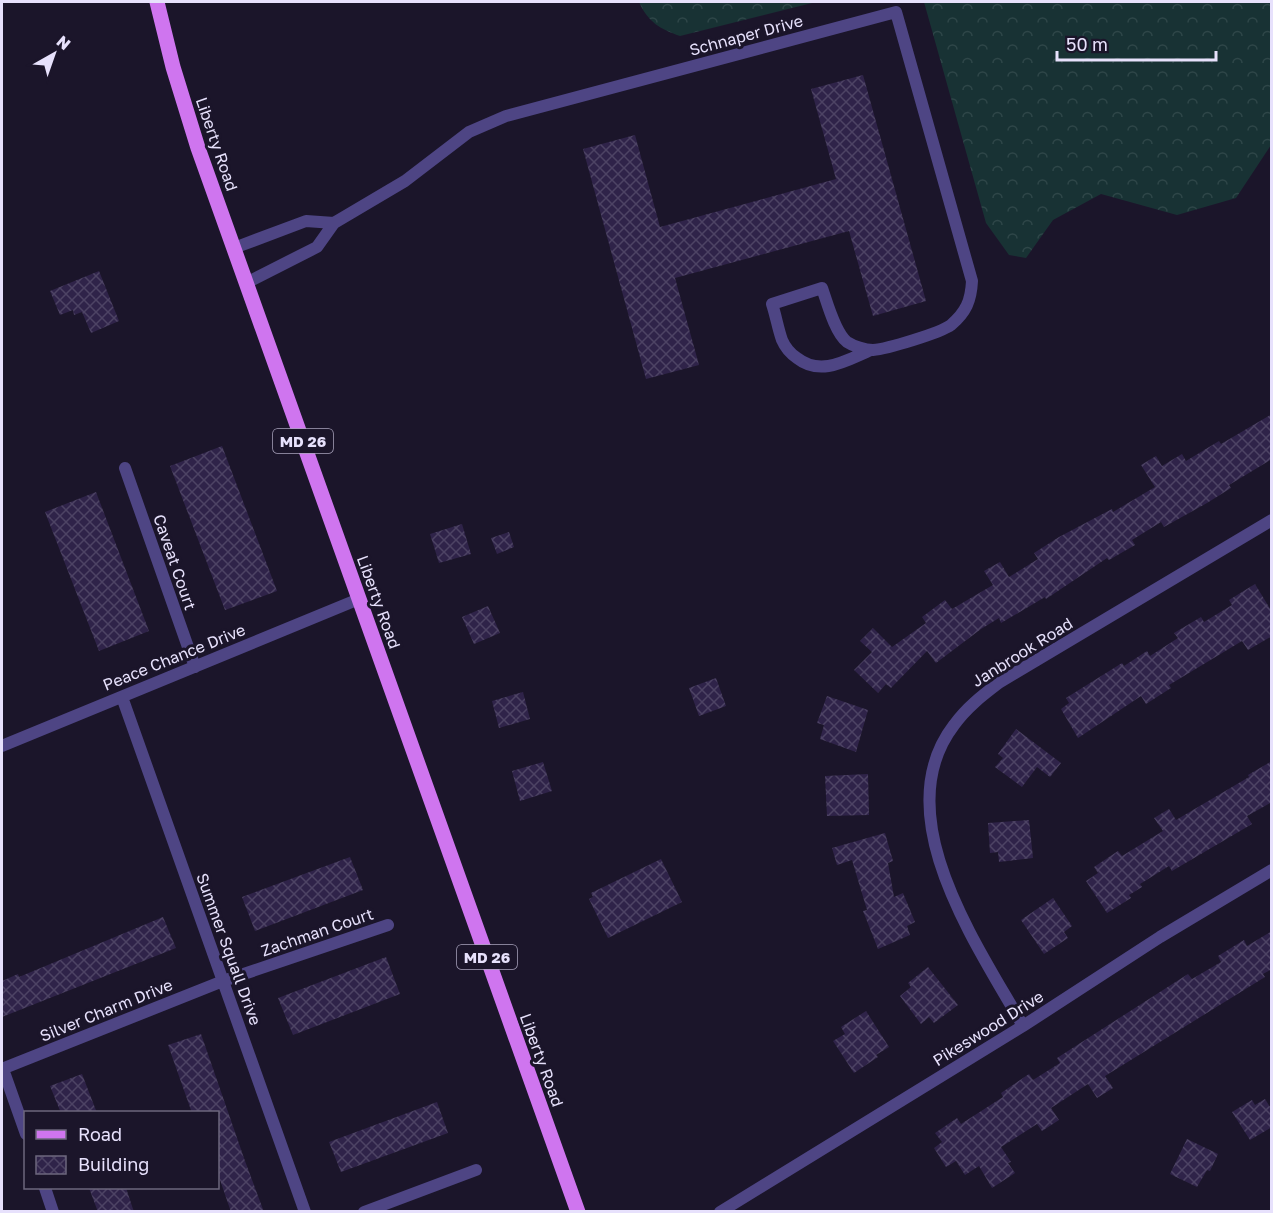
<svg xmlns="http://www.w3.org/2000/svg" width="1273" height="1213" viewBox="0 0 1273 1213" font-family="'Golos Text',sans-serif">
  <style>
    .forest { fill: url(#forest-crowns) }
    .building { fill: url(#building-cross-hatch) }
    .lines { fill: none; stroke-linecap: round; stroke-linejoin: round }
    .minor { stroke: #4e4584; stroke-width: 12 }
    .primary { stroke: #cf75ef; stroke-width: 15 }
    .labels { text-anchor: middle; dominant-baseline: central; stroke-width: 6; stroke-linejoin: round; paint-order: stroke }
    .shield { fill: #1b152a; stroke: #aaa4bd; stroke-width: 1.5 }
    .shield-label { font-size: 15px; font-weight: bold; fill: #e7e1fc }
    .street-label { font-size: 16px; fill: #e7e1fc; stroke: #1b152a }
  </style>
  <defs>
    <pattern id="forest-crowns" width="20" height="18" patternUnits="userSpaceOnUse" patternTransform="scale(1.5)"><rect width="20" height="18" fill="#183234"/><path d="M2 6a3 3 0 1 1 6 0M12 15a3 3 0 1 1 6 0" fill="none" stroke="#2e4648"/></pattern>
    <pattern id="building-cross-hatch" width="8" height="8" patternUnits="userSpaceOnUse" patternTransform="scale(1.5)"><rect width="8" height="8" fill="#2f2349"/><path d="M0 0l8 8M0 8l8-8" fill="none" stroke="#4d4364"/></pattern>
  </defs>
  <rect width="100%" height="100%" fill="#1b152a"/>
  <!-- forest -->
  <path class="forest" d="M 639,2 L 816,2 L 680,36 C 660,29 648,22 639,2 Z
    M 924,2 L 1271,2 L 1271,145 L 1236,198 L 1177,215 L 1101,194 L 1053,220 L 1026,258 L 1009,255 L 986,223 Z"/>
  <!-- building -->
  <path class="building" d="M 863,75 L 926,301 L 873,316 L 849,231 L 675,278 L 699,365 L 646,379 L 583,149 L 635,135 L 660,227 L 836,179 L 811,89 Z
    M 99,271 L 119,321 L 91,333 L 82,312 L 74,315 L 73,310 L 60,315 L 50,291 Z
    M 1272,414 L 1272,459 L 1229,485 L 1231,488 L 1207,503 L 1164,527 L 1161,522 L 1132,540 L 1135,545 L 1109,560 L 1107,558 L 1046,599 L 1045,597 L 1001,623 L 999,618 L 981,629 L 936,663 L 927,651 L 891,688 L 886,684 L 878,693 L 854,670 L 872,652 L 860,641 L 873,628 L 892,647 L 926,623 L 922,617 L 945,600 L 952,609 L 993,585 L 984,571 L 1000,562 L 1009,577 L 1038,559 L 1034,553 L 1059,537 L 1112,509 L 1113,512 L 1155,487 L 1141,465 L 1156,456 L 1162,466 L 1182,454 L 1186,461 L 1219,441 L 1221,444 Z
    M 222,446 L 277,591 L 225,610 L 170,466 Z
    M 96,492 L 149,631 L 99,651 L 45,512 Z
    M 462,524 L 471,554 L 439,563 L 430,534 Z
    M 509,532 L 514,547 L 497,554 L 491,538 Z
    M 1255,584 L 1272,612 L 1272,636 L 1248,650 L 1242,641 L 1169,685 L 1171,688 L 1146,704 L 1141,696 L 1078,738 L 1061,709 L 1069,703 L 1066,698 L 1122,663 L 1124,666 L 1147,651 L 1150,656 L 1178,638 L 1174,633 L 1201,617 L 1204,622 L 1232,605 L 1229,600 Z
    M 488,606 L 500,633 L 474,644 L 462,617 Z
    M 716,678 L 726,706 L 699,716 L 689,688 Z
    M 523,692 L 530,719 L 499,728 L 492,701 Z
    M 827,696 L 868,710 L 856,752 L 820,739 L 824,725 L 817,723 Z
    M 1016,729 L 1061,763 L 1050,777 L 1037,767 L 1022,787 L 995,767 L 1003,758 L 998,754 Z
    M 1272,761 L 1272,802 L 1247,816 L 1252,824 L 1172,871 L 1169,866 L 1140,884 L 1142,887 L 1129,895 L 1131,898 L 1107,913 L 1086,881 L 1098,873 L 1094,867 L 1118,851 L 1122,856 L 1163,831 L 1154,818 L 1169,809 L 1176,820 L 1249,777 L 1248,775 Z
    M 543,762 L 552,791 L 520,801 L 512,771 Z
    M 868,774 L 869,815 L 827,816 L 825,776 Z
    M 1029,820 L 1033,858 L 999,862 L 998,852 L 990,853 L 988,823 Z
    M 885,833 L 893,861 L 888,863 L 894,897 L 903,893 L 915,922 L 907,926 L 910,935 L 878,949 L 863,911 L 867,910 L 852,860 L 837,865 L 832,848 Z
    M 350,857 L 363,890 L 255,931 L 242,897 Z
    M 661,859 L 682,902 L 608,938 L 589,899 L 593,897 L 591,893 Z
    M 1053,898 L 1072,926 L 1064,932 L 1068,938 L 1044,954 L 1021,920 Z
    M 163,917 L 176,948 L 2,1017 L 2,981 L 18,974 L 19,977 Z
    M 1272,931 L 1272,969 L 1263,974 L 1265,977 L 1105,1076 L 1113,1088 L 1097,1098 L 1088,1084 L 1051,1108 L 1059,1120 L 1042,1131 L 1037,1124 L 1001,1147 L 1011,1162 L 1008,1163 L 1015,1173 L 992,1188 L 979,1166 L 965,1175 L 956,1161 L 946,1167 L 934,1148 L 942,1142 L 935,1133 L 957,1118 L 961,1124 L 1003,1097 L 1001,1093 L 1029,1074 L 1033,1080 L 1060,1063 L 1057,1058 L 1188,974 L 1192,979 L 1221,962 L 1218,956 L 1244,940 L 1247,946 Z
    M 386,957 L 400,994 L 293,1035 L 278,998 Z
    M 928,967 L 958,1005 L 934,1023 L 929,1017 L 921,1024 L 900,996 L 911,987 L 908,983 Z
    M 866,1011 L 889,1047 L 876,1055 L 878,1057 L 854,1073 L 833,1041 L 845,1034 L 841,1027 Z
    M 201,1034 L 245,1161 L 264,1212 L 231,1212 L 218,1174 L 218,1113 L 192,1113 L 168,1045 Z
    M 82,1074 L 97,1113 L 61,1113 L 50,1086 Z
    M 1265,1099 L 1272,1110 L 1272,1127 L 1250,1140 L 1232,1112 L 1252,1100 L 1255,1105 Z
    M 437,1102 L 448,1133 L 341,1172 L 329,1142 Z
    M 1187,1139 L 1218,1154 L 1210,1171 L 1207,1170 L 1197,1187 L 1170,1174 Z
    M 89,1188 L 126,1188 L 134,1212 L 98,1212 Z"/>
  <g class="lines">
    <!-- minor -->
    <path class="minor" d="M 234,248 L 306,221 L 334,223
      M 246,283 L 317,247 L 334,223 L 405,181 L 469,132 L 506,116 L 896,12 L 972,281 C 971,301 966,312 951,325 C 940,333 887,349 873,350 C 865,350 853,346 847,342 C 835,333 827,302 822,288 L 772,304 C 776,316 778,329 782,340 C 785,347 791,354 797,358 C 821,377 847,360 871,350
      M 125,468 L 195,667
      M 122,697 L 305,1212
      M 2,746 L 359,599
      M 1023,1026 C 978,946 885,815 954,725 C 967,707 983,695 1000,682 L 1272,520
      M 2,1069 L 223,981 L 388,925
      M 3,1069 L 26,1134
      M 45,1188 L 53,1212
      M 364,1212 L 476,1170
      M 720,1212 L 1023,1026 L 1160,937 L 1272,870"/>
    <!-- primary -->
    <path class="primary" d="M 157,2 L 173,67 L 198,148 L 578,1212"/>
  </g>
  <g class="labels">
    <!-- shield labels -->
    <g class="shield">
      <rect x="273" y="429" width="60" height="24" rx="4.5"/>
      <rect x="457" y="945" width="60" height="24" rx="4.5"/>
    </g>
    <g class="shield-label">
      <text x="303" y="441">MD 26</text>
      <text x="487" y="957">MD 26</text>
    </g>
    <!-- street labels -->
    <g class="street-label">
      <text transform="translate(746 35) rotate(-15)">Schnaper Drive</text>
      <text transform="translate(217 144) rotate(71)">Liberty Road</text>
      <text transform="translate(175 562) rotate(71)">Caveat Court</text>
      <text transform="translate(379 602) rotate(70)">Liberty Road</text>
      <text transform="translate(1022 652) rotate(-32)">Janbrook Road</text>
      <text transform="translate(174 657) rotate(-22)">Peace Chance Drive</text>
      <text transform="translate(317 932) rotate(-19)">Zachman Court</text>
      <text transform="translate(229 949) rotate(70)">Summer Squall Drive</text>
      <text transform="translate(106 1010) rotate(-22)">Silver Charm Drive</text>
      <text transform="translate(988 1028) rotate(-32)">Pikeswood Drive</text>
      <text transform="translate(542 1060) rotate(70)">Liberty Road</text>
    </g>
  </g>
  <!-- border -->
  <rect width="1273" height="1213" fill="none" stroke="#e7e1fc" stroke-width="6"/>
  <!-- legend -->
  <rect x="24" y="1111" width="195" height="78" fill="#1b152a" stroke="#6d677e" stroke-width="1.5"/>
  <rect x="36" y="1130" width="30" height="9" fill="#cf75ef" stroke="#6d677e" stroke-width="1.5"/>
  <text x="78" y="1141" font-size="18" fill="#e7e1fc">Road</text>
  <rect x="36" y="1156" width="30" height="18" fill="url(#building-cross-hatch)" stroke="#6d677e" stroke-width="1.5"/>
  <text x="78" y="1171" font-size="18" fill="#e7e1fc">Building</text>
  <!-- north arrow -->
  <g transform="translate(54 54) rotate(40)" stroke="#1b152a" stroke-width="4.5" paint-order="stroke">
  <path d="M0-4.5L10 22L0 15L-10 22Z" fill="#e7e1fc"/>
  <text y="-9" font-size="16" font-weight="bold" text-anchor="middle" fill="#e7e1fc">N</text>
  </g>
  <!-- scale -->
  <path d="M1057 51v9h159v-9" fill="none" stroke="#e7e1fc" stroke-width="3"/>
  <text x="1066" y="51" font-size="18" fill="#e7e1fc" stroke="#1b152a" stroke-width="4.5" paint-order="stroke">50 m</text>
</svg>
